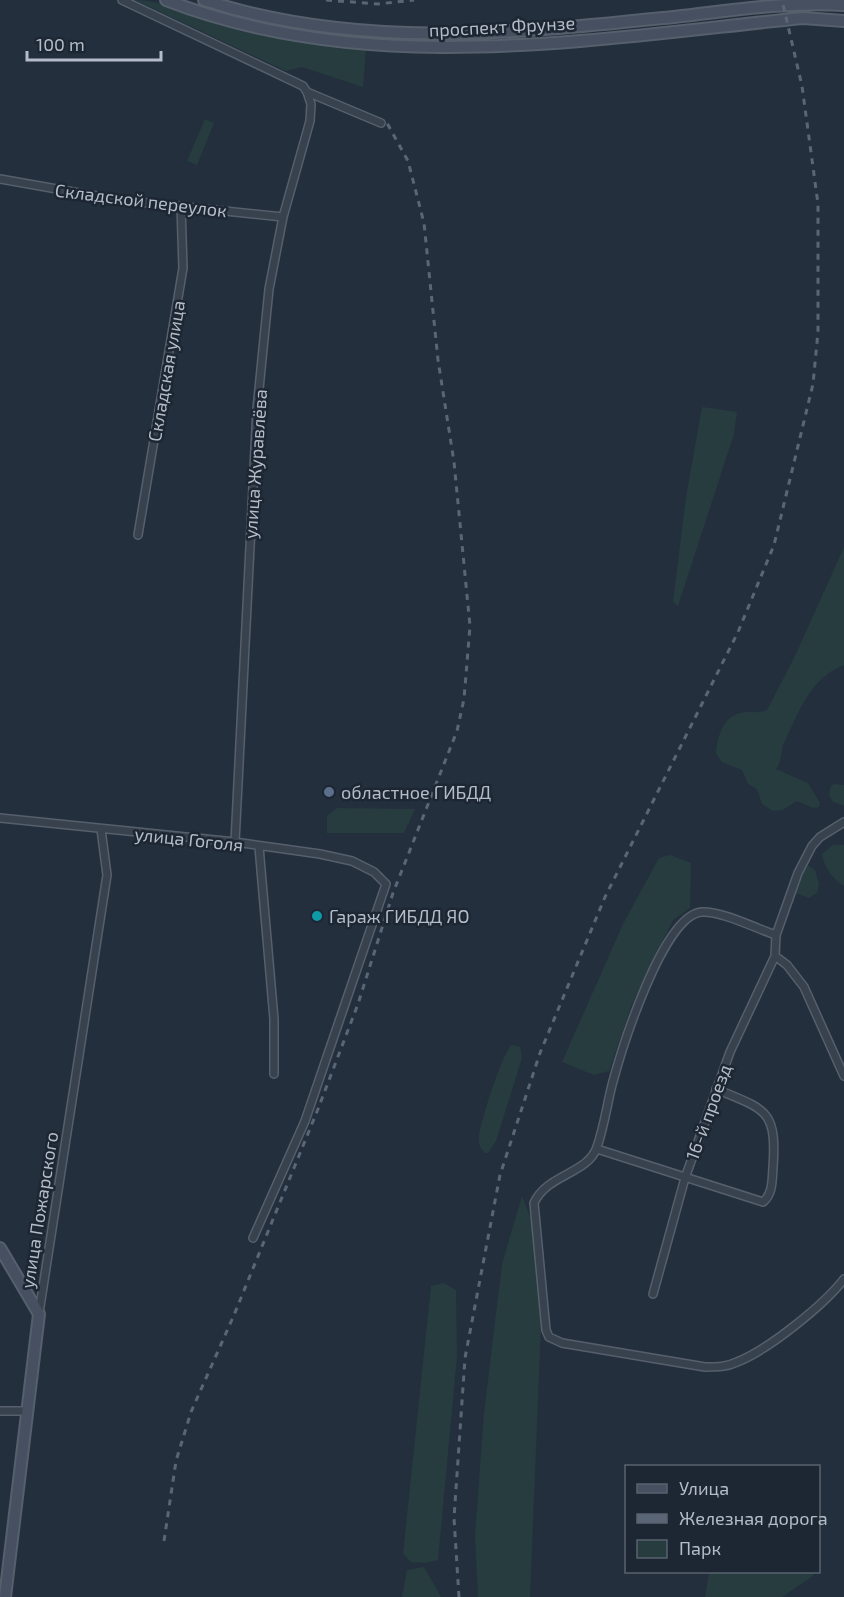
<svg xmlns="http://www.w3.org/2000/svg" width="844" height="1597" viewBox="0 0 844 1597" font-family="'Exo 2',sans-serif">
  <style>
    .green { fill: #263c3f }
    .lines { fill: none; stroke-linecap: round; stroke-linejoin: round }
    .street-casing { stroke: #565f6c; stroke-width: 10 }
    .secondary-casing { stroke: #565f6c; stroke-width: 14 }
    .street { stroke: #38414e; stroke-width: 7 }
    .secondary { stroke: #465061; stroke-width: 10 }
    .rail { stroke: #5a6575; stroke-width: 3; stroke-dasharray: 6 6; stroke-linecap: butt }
    .service-dot { fill: #5c6f8a; stroke: #1d2633; stroke-width: 2 }
    .culture-dot { fill: #0f9aa8; stroke: #1d2633; stroke-width: 2 }
    .labels { text-anchor: middle; dominant-baseline: central; stroke-width: 5; stroke-linejoin: round; paint-order: stroke }
    .street-label { font-size: 18px; fill: #b4bcc9; stroke: #1d2633 }
    .poi-label { font-size: 18px; fill: #b4bcc9; stroke: #1d2633; text-anchor: start }
  </style>
  <rect width="100%" height="100%" fill="#242f3e"/>
  <!-- green -->
  <path class="green" d="M 135,0 C 165,0 194,18 223,26 C 270,39 318,45 366,50 L 363,87 L 302,67 L 286,71 Z
    M 205,119 L 214,123 L 197,165 L 187,161 Z
    M 702,407 L 737,412 L 734,434 L 678,606 L 673,602 L 686,497 Z
    M 844,547 L 844,665 C 809,679 799,712 784,743 C 780,752 783,760 776,769 L 808,783 L 820,803 L 819,807 L 813,808 L 797,801 L 782,810 L 773,811 L 762,804 L 757,789 L 748,784 L 742,770 L 722,762 L 716,753 C 718,734 724,712 748,712 C 756,712 759,713 767,710 L 795,656 Z
    M 834,784 L 844,785 L 844,806 L 833,802 L 829,795 L 831,786 Z
    M 337,808 L 415,809 L 404,833 L 327,833 L 327,816 Z
    M 833,845 L 844,845 L 844,886 C 833,879 824,868 822,854 Z
    M 670,855 L 691,863 L 690,908 L 673,920 L 632,1004 L 609,1071 L 594,1075 L 562,1062 L 623,924 L 659,858 Z
    M 806,864 L 815,870 L 819,884 L 817,893 L 809,898 L 796,893 Z
    M 512,1045 L 520,1047 L 522,1058 L 496,1141 L 488,1153 L 485,1153 C 480,1149 478,1144 479,1137 C 480,1123 503,1050 512,1045 Z
    M 522,1196 L 544,1252 L 530,1597 L 478,1597 L 475,1536 L 484,1413 L 502,1264 Z
    M 444,1283 L 456,1290 L 457,1356 L 438,1560 L 426,1563 L 411,1562 L 403,1554 L 431,1286 Z
    M 424,1567 L 441,1597 L 402,1597 L 407,1570 Z
    M 709,1572 L 814,1572 L 813,1576 L 782,1597 L 705,1597 Z"/>
  <g class="lines">
    <defs>
      <path id="street" d="M 122,0 L 303,86 L 307,92 L 381,123
        M 0,179 L 119,200 L 283,217
        M 138,535 L 183,268 L 181,206
        M 0,818 L 235,842 L 320,854 L 352,861 L 374,872 L 386,884 L 305,1121 L 253,1238
        M 235,842 L 257,409 L 269,289 L 283,217 L 310,121 L 311,104 L 307,92
        M 259,847 L 274,1019 L 274,1074
        M 776,935 C 757,929 722,911 702,912 C 663,914 621,1051 612,1085 C 607,1105 604,1127 597,1147 C 588,1174 547,1174 534,1203 L 546,1330 L 549,1337 L 562,1343 L 705,1367 C 717,1367 727,1367 737,1362 C 768,1350 824,1305 844,1279
        M 775,956 L 787,965 L 804,987 L 844,1076
        M 597,1149 L 763,1202 C 773,1194 772,1180 773,1168 C 777,1109 766,1110 716,1089
        M 653,1294 L 685,1178 L 730,1052 L 775,956 L 776,935 L 798,873 L 812,846 L 820,837 L 844,822
        M 39,1313 L 107,875 L 101,829
        M 0,1411 L 27,1411"/>
      <path id="secondary" d="M 166,0 C 369,79 593,39 803,18 L 844,21
        M 204,0 C 354,49 509,34 663,18 C 723,12 784,1 844,5
        M 0,1248 L 39,1314 L 5,1597"/>
    </defs>
    <!-- street casing -->
    <use href="#street" class="street-casing"/>
    <!-- secondary casing -->
    <use href="#secondary" class="secondary-casing"/>
    <!-- street -->
    <use href="#street" class="street"/>
    <!-- secondary -->
    <use href="#secondary" class="secondary"/>
    <!-- rail -->
    <path class="rail" d="M 326,0 L 378,4 L 414,0
      M 164,1541 L 176,1461 L 191,1412 L 234,1315 L 318,1109 L 358,1004 L 393,893 L 457,731 L 464,699 L 470,626 L 454,462 L 438,360 L 424,223 L 408,161 L 387,123
      M 459,1597 L 454,1518 L 465,1358 L 500,1175 L 540,1053 L 605,897 L 738,632 L 774,545 L 813,384 L 818,332 L 818,204 L 802,86 L 782,0"/>
  </g>
  <!-- markers -->
  <circle class="service-dot" cx="329" cy="792" r="6"/>
  <circle class="culture-dot" cx="317" cy="916" r="6"/>
  <g class="labels">
    <!-- street labels -->
    <g class="street-label">
      <text transform="translate(502 26) rotate(-3)">проспект Фрунзе</text>
      <text transform="translate(141 200) rotate(7)">Складской переулок</text>
      <text transform="translate(166 371) rotate(-80)">Складская улица</text>
      <text transform="translate(255 464) rotate(-86)">улица Журавлёва</text>
      <text transform="translate(189 839) rotate(6)">улица Гоголя</text>
      <text transform="translate(708 1112) rotate(-70)">16-й проезд</text>
      <text transform="translate(39 1210) rotate(-81)">улица Пожарского</text>
    </g>
    <!-- poi labels -->
    <g class="poi-label">
      <text x="341" y="792">областное ГИБДД</text>
      <text x="329" y="916">Гараж ГИБДД ЯО</text>
    </g>
  </g>
  <!-- legend -->
  <rect x="625" y="1465" width="195" height="108" fill="#1d2633" stroke="#59626f" stroke-width="1.5"/>
  <rect x="637" y="1484" width="30" height="9" fill="#465061" stroke="#59626f" stroke-width="1.5"/>
  <text x="679" y="1495" font-size="18" fill="#b4bcc9">Улица</text>
  <rect x="637" y="1514" width="30" height="9" fill="#5a6575" stroke="#59626f" stroke-width="1.5"/>
  <text x="679" y="1525" font-size="18" fill="#b4bcc9">Железная дорога</text>
  <rect x="637" y="1540" width="30" height="18" fill="#263c3f" stroke="#59626f" stroke-width="1.5"/>
  <text x="679" y="1555" font-size="18" fill="#b4bcc9">Парк</text>
  <!-- scale -->
  <path d="M27 51v9h134v-9" fill="none" stroke="#b4bcc9" stroke-width="3"/>
  <text x="36" y="51" font-size="18" fill="#b4bcc9" stroke="#1d2633" stroke-width="4.5" paint-order="stroke">100 m</text>
</svg>
